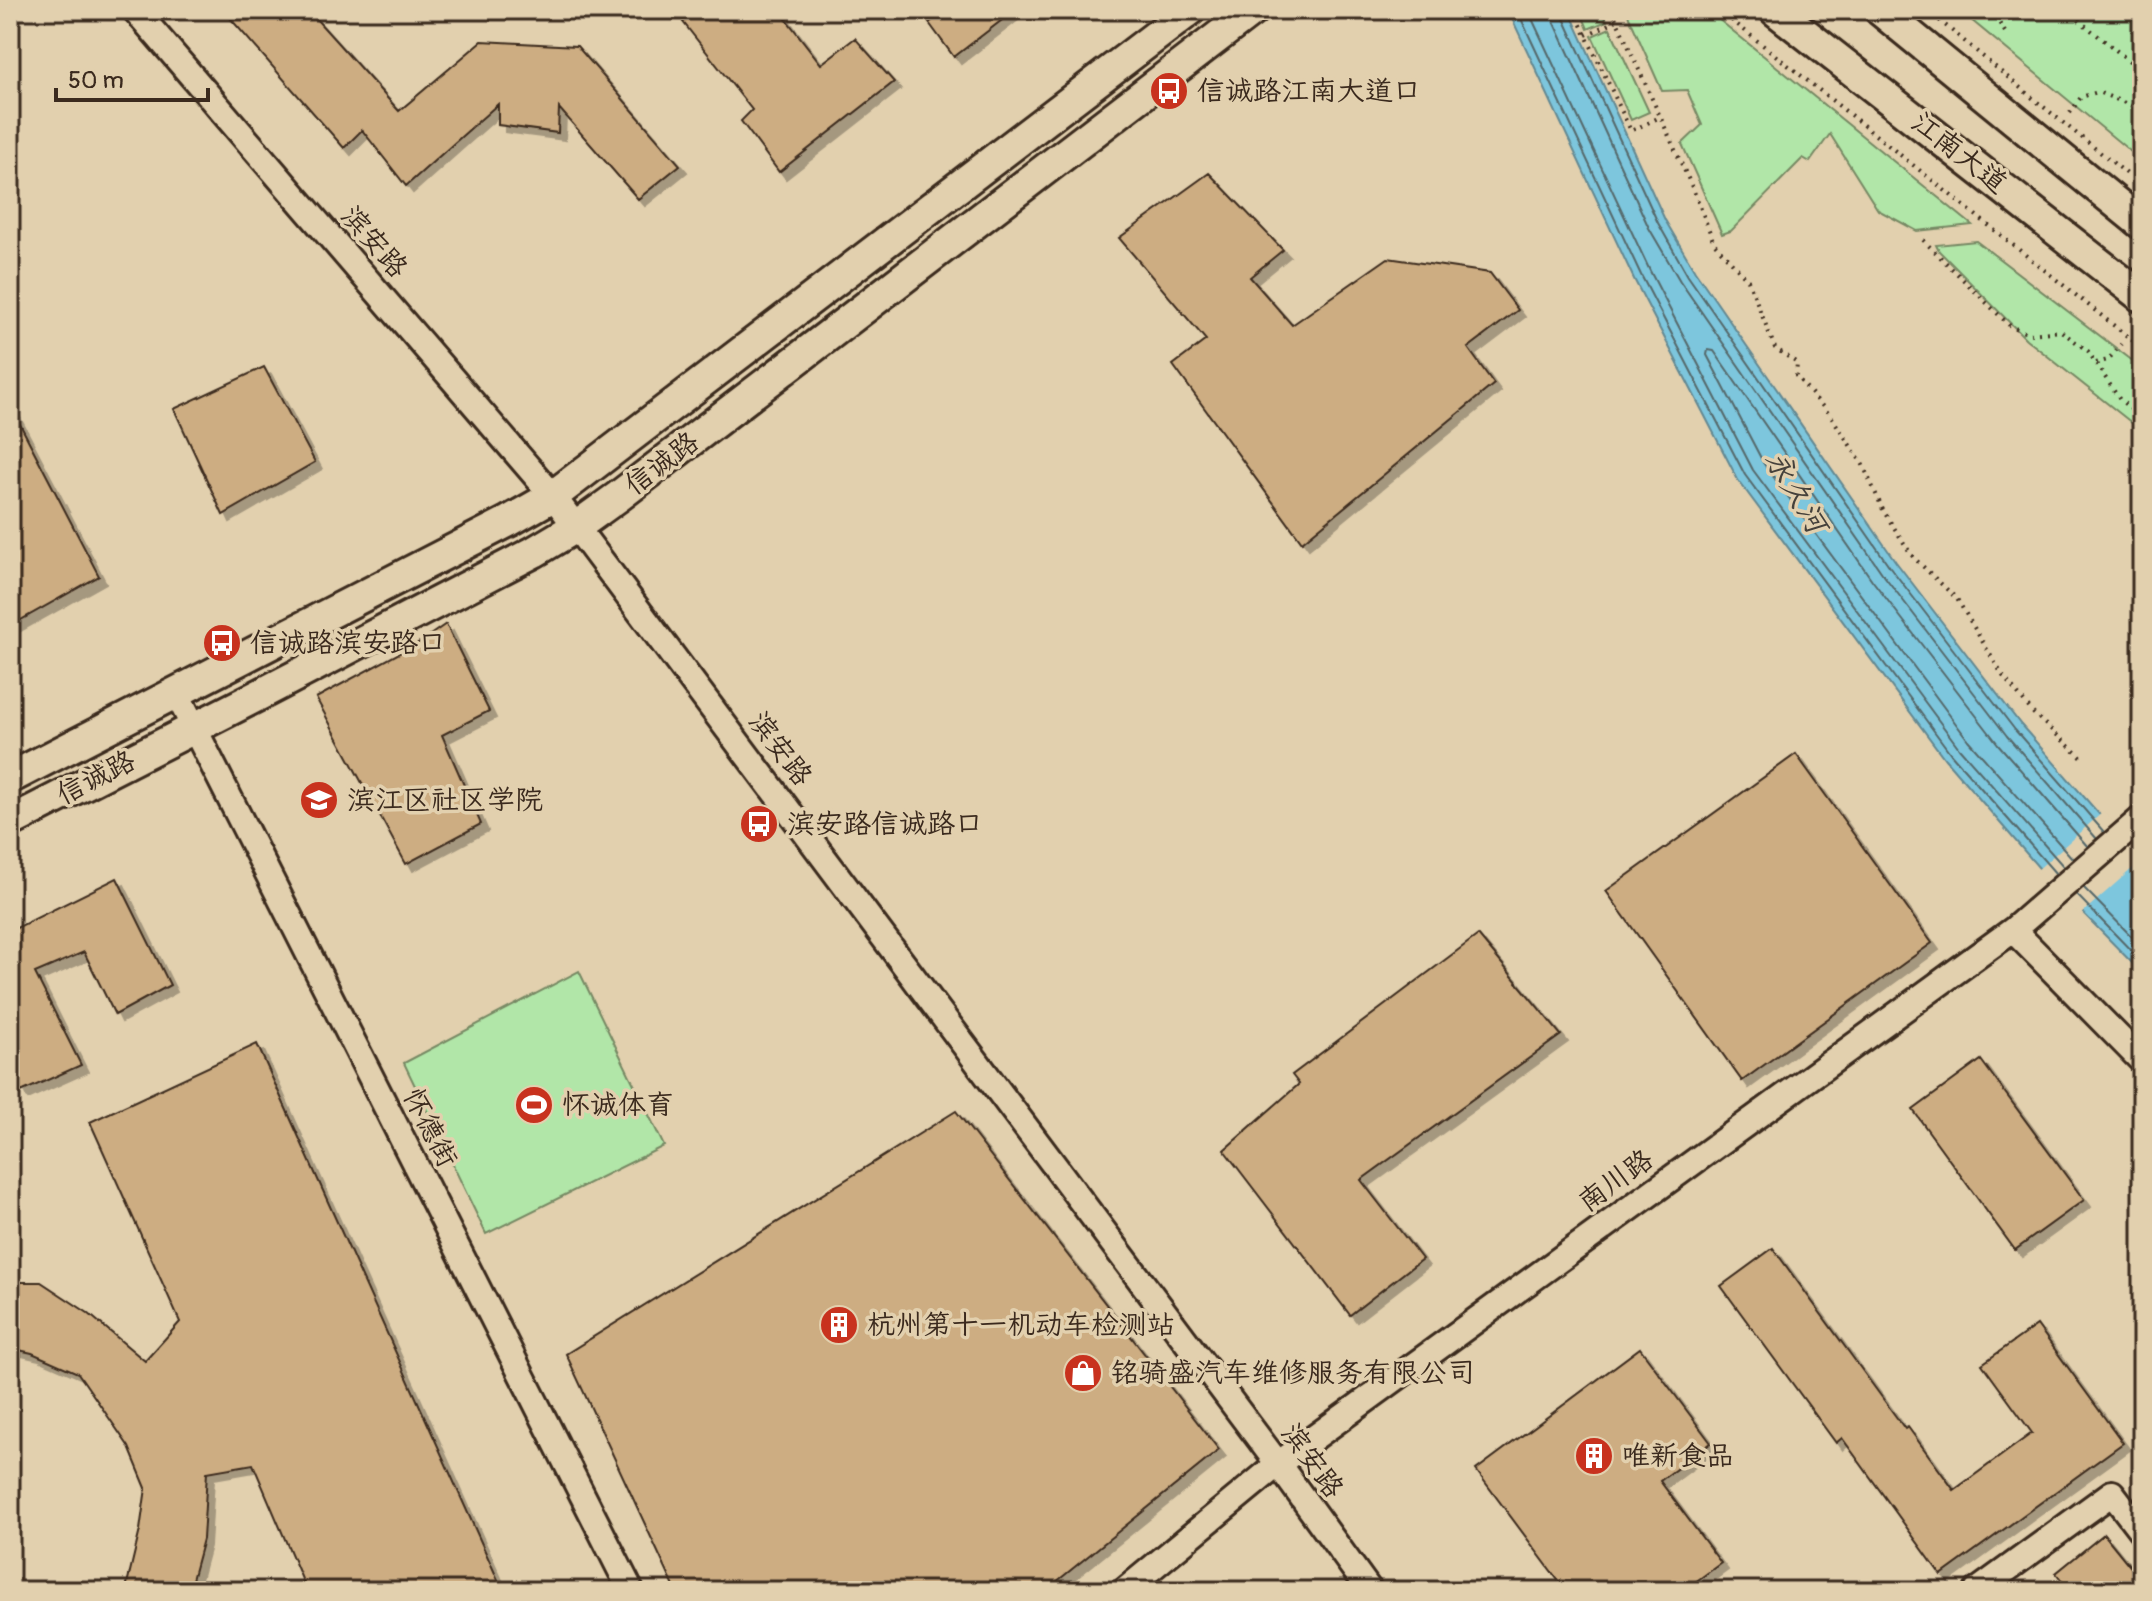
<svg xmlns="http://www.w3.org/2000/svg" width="2152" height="1601" viewBox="0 0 2152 1601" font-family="Pangolin,'LXGW WenKai TC',sans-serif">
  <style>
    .green { fill: #b1e6a8; stroke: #768863; stroke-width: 2 }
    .water { fill: #7dc6dd; stroke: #638891; stroke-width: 2 }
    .pier { fill: #e2d0ae }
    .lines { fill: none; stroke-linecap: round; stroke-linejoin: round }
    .shore { stroke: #55686a; stroke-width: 2 }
    .building { fill: #cdad82; stroke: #3b2a1e; stroke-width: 2; filter: url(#shadow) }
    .minor-casing { stroke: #3b2a1e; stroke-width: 30 }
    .major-casing { stroke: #3b2a1e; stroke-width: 36 }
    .path { stroke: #3b2a1e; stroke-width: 4; stroke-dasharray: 2 6; stroke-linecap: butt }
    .minor { stroke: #e2d0ae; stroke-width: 24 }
    .major { stroke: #e2d0ae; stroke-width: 30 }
    .labels { text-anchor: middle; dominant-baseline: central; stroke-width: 7; stroke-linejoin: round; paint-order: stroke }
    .poi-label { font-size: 28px; fill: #3b2a1e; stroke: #e2d0ae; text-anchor: start }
    .street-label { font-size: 28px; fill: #3b2a1e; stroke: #e2d0ae }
    .water-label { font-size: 30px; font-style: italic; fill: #45413b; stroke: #e2d0ae }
  </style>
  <defs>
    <filter id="shadow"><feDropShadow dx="7" dy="7" stdDeviation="0" flood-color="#0004"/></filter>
  </defs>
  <rect width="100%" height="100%" fill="#e2d0ae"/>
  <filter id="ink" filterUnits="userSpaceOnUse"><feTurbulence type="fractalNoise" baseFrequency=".0125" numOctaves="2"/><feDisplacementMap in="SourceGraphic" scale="16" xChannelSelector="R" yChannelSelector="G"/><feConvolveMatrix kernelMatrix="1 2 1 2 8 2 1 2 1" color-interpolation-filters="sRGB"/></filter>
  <g filter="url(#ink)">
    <!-- green -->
    <path class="green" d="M 1580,10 L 1602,10 L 1607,21 L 1588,29 Z
      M 1626,10 L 1707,10 L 1972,225 L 1917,231 L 1878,210 L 1830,134 L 1810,162 L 1803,158 L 1731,231 L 1722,234 L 1682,144 L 1702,125 L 1687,90 L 1662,91 Z
      M 1959,10 L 2122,10 L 2142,26 L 2142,161 Z
      M 1610,28 L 1649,112 L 1631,120 L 1592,36 Z
      M 1976,241 L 2142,368 L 2142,431 L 2026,339 L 1939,251 L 1936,245 Z
      M 579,971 L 664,1146 L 486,1234 L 404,1063 Z"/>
    <!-- water -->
    <path class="water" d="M 1508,10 L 1569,10 L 1665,220 L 1695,271 L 1896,562 L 2021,725 L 2142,863 L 2142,973 L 2039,868 L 1945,759 L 1738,480 L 1634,279 Z"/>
    <!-- pier -->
    <path class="pier" d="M 2103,812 L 2142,857 L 2142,860 L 2080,915 L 2036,871 Z"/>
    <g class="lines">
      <!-- shore -->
      <path class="shore" d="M 1517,10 L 1641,275 L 1745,475 L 1951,754 L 2056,874
        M 1528,10 L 1650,271 L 1753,470 L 1959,748 L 2064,867
        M 1552,10 L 1554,21 L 1649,228 L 1680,281 L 1882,573 L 2007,736 L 2097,839
        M 1562,10 L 1563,16 L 1658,223 L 1688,276 L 1890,567 L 2015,730 L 2104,832
        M 2073,859 L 1968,740 L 1764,464 L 1707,355 L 1708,350 L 1714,351 L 1872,580 L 1998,744 L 2088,847
        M 2083,887 L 2142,947
        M 2076,894 L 2142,962"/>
    </g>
    <!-- building -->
    <path class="building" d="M 223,10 L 308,10 L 399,111 L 482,41 L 577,46 L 680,165 L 638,199 L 559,108 L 558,133 L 498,125 L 498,104 L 406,186 L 362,130 L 344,148 Z
      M 701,10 L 779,10 L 821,64 L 855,38 L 894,82 L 779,172 L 741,121 L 752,110 L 683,22 Z
      M 945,10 L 1015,10 L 954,57 L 929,23 Z
      M 1209,173 L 1283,250 L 1250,277 L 1292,325 L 1388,258 L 1490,273 L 1518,310 L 1468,348 L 1494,384 L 1302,542 L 1173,365 L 1206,340 L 1119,238 Z
      M 264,367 L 315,462 L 223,515 L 174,409 Z
      M 10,405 L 99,576 L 10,626 Z
      M 446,624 L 489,711 L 442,735 L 481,824 L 406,864 L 316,698 L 420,642 Z
      M 1796,754 L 1932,943 L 1742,1081 L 1606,891 Z
      M 117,878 L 170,985 L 115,1015 L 84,952 L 35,973 L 81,1065 L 21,1092 L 10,1070 L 10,931 Z
      M 1478,935 L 1561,1035 L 1361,1180 L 1422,1259 L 1350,1315 L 1224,1150 L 1299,1084 L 1292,1075 Z
      M 257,1044 L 503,1591 L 307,1591 L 253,1464 L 207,1472 L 203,1539 L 189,1591 L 131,1591 L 127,1584 L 140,1530 L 146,1488 L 129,1447 L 78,1373 L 32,1353 L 10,1348 L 10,1282 L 41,1282 L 88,1313 L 145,1361 L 180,1322 L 90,1122 Z
      M 1981,1060 L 2084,1200 L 2015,1250 L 1913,1110 Z
      M 956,1111 L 1219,1450 L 1045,1591 L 676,1591 L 566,1354 Z
      M 1773,1248 L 1905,1429 L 1908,1427 L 1954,1490 L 2032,1433 L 1982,1364 L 2037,1325 L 2123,1443 L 1941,1575 L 1842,1438 L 1836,1443 L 1721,1286 Z
      M 1640,1348 L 1711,1443 L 1660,1481 L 1721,1563 L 1683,1591 L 1566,1591 L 1476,1470 Z
      M 2104,1534 L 2142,1581 L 2142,1591 L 2070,1591 L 2056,1573 Z"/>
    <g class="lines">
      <defs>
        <path id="minor" d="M 135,10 L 553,496 L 1278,1464 L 1370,1591
          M 176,692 L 631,1591
          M 2013,930 L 2142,1061
          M 1124,1591 L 1278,1464 L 2013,930 L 2142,818
          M 1977,1591 L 2112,1493 L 2142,1532"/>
        <path id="major" d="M 1775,10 L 2142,297
          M 1880,10 L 2142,224
          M 10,778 L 509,521 L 553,496 L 1190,10
          M 10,822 L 261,694 L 534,552 L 576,527 L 619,496 L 1253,10"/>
      </defs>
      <!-- minor casing -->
      <use href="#minor" class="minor-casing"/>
      <!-- major casing -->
      <use href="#major" class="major-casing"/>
      <!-- path -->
      <path class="path" d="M 1574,10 L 1631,131 L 1660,117
        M 1612,10 L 1696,196 L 1714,243 L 1748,280 L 1775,348 L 1797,363 L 1796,376 L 1831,416 L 1863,465 L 1884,512 L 1913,557 L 1957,599 L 2003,676 L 2034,714 L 2082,758
        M 1719,10 L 2142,348
        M 1927,10 L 2035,100 L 2142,186
        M 1991,10 L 2005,32
        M 2066,10 L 2137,67 L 2142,94
        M 1586,35 L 1616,21
        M 2070,113 L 2081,97 L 2098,92 L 2142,110
        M 1923,240 L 2010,326 L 2029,334 L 2061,331 L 2088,351 L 2120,400 L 2142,418
        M 2096,363 L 2108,360 L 2121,344"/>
      <!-- minor -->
      <use href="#minor" class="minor"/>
      <!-- major -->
      <use href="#major" class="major"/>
    </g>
  </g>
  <!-- icons -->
  <defs>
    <symbol id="bus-disc" viewBox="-11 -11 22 22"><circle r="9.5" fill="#c8321e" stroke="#e2d0ae"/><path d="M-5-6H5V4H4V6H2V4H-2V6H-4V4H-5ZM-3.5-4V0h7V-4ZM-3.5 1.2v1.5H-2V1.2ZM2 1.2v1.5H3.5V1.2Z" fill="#fff"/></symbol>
    <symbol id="university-disc" viewBox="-11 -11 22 22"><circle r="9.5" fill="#c8321e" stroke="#e2d0ae"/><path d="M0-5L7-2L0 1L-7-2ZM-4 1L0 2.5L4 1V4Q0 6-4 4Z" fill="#fff"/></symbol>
    <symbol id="stadium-disc" viewBox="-11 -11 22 22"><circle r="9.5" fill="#c8321e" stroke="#e2d0ae"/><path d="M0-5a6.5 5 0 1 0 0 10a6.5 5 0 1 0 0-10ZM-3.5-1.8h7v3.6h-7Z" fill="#fff"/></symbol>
    <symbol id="building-disc" viewBox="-11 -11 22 22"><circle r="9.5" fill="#c8321e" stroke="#e2d0ae"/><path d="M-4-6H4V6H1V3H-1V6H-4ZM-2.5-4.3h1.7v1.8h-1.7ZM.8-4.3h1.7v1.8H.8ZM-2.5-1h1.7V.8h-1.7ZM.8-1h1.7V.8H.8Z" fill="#fff"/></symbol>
    <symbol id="shop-disc" viewBox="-11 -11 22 22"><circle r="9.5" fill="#c8321e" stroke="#e2d0ae"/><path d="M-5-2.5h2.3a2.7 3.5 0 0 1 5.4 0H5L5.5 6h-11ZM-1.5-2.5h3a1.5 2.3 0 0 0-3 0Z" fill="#fff"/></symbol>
  </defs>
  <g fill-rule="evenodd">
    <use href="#bus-disc" x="1147" y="69" width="44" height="44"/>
    <use href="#bus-disc" x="200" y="621" width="44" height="44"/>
    <use href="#university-disc" x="297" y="778" width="44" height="44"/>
    <use href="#bus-disc" x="737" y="802" width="44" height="44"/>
    <use href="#stadium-disc" x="512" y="1083" width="44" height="44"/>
    <use href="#building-disc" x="817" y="1303" width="44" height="44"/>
    <use href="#shop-disc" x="1061" y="1351" width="44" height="44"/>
    <use href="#building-disc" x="1572" y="1434" width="44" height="44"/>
  </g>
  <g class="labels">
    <!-- poi labels -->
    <g class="poi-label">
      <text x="1197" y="91">信诚路江南大道口</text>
      <text x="250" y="643">信诚路滨安路口</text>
      <text x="347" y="800">滨江区社区学院</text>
      <text x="787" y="824">滨安路信诚路口</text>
      <text x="562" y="1105">怀诚体育</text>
      <text x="867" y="1325">杭州第十一机动车检测站</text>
      <text x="1111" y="1373">铭骑盛汽车维修服务有限公司</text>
      <text x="1622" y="1456">唯新食品</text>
    </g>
    <!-- street labels -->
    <g class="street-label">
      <text transform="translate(1959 153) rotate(38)">江南大道</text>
      <text transform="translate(374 242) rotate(49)">滨安路</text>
      <text transform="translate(662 464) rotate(-37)">信诚路</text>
      <text transform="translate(780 749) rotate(53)">滨安路</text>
      <text transform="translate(96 778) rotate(-27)">信诚路</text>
      <text transform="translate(430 1128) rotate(63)">怀德街</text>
      <text transform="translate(1616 1181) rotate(-36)">南川路</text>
      <text transform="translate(1312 1461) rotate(54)">滨安路</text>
    </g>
    <!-- water labels -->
    <g class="water-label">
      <text transform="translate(1796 492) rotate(59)">永久河</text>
    </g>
  </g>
  <!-- margin -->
  <rect width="2152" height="1601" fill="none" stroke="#e2d0ae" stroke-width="40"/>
  <rect x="20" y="20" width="2112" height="1561" fill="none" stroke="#3b2a1e" stroke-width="3" filter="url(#ink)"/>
  <!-- scale -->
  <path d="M56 88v12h152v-12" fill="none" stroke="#3b2a1e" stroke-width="4"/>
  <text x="68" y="88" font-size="24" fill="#3b2a1e" stroke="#e2d0ae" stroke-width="6" paint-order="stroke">50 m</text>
</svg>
